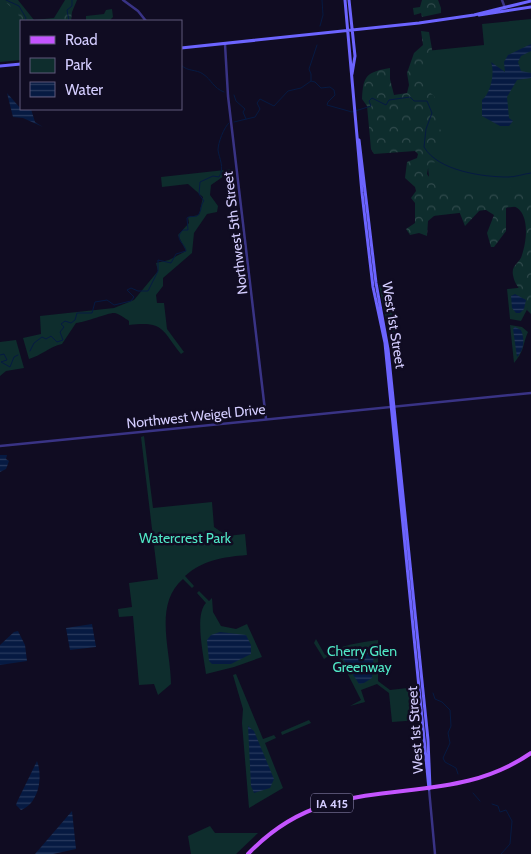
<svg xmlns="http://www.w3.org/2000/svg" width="531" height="854" viewBox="0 0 531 854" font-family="Cabin,sans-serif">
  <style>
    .green { fill: #0e2d2d }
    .forest { fill: url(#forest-crowns) }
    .water { fill: url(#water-rules) }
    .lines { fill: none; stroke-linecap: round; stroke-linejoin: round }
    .stream { stroke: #061a42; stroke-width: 1 }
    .tertiary { stroke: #393385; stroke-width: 2.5 }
    .secondary { stroke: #6c64ff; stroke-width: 3 }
    .primary { stroke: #c454ff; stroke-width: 4 }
    .labels { text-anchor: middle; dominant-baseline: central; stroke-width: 5; stroke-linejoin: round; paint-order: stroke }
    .shield { fill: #100c22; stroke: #9993bd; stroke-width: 1 }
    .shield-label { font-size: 12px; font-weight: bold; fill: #d4cdff }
    .street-label { font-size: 14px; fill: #d4cdff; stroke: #100c22 }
    .park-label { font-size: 14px; fill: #50e8c6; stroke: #100c22 }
  </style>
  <defs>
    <pattern id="forest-crowns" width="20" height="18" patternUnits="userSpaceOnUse" patternTransform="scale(1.25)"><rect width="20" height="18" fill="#0e2d2d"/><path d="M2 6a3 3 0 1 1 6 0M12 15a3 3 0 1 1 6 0" fill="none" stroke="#304a4c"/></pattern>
    <pattern id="water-rules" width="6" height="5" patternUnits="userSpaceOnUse" patternTransform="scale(1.25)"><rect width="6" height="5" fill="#061a42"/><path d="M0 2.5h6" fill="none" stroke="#293a5e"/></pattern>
  </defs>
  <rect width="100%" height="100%" fill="#100c22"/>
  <!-- green -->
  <path class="green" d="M 0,0 L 18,0 L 34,20 L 54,18 L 65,0 L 76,0 L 64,21 L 21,21 L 21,60 L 0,62 Z
    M 112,9 L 113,17 L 110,20 L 86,21 L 86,16 L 104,14 L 106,10 Z
    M 531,19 L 531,205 L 433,216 L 416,52 L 484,45 L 482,24 Z
    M 234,169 L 235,175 L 224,176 L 211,185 L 210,195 L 218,206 L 217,212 L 207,214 L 194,233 L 192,253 L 163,278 L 163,286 L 156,295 L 157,303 L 164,303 L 167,329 L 184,352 L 181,354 C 161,329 164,321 129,325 L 129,321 C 125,318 119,314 115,313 C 109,312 87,322 76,323 L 62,344 C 49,347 42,355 29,359 L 23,338 L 41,334 L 40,316 L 114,308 L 134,300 L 158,271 L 156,263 L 169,260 L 186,251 L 178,235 L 189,223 L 188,217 L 199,215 L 203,197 L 188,184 L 162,187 L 161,177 Z
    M 392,283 L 398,332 L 389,334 L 379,285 Z
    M 526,287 L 531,302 L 521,321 L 510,319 L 507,289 Z
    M 510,325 L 522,327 L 528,332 C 522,346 525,350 514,363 Z
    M 16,340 L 24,368 L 6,371 L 0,376 L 0,342 Z
    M 144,436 L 153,508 L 212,502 L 214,527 L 227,536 L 245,534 L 247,555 C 223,557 203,560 185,576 L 194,586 L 192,588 L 183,579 C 153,605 171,650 171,684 L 158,695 L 154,684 L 139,685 L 133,616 L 119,617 L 118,609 L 132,607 L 129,583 L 158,579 L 141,437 Z
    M 199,591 L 209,601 L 212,598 L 213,612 L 221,626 L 236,629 L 247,624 L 262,657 L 234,667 L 206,674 C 204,657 194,615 206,603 L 197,593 Z
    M 316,639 L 325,655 C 342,644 359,643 378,640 L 378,681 L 390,690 L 416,687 L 419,720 L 392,722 L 389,693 L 377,684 L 361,690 L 365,702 L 350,706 L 361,700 L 336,651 L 324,659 L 314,643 Z
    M 236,674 L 263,739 L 274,735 L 276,738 L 265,743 L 283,788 L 249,808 L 242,723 L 243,709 L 233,675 Z
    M 309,720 L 311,723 L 282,735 L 281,732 Z
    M 210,826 L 215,833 L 258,833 L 236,854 L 191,854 L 188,836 Z"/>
  <!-- forest -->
  <path class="forest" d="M 3,0 L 14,0 L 33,21 L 21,21 L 21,24 L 18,13 Z
    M 68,0 L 77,0 L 72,12 L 71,21 L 57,21 Z
    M 422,0 L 438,0 L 441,8 L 441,13 L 422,17 L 421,13 L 414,15 L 413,8 L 420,7 Z
    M 421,31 L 429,32 L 433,55 L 432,59 L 424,65 L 426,89 L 434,96 L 439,110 L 439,127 L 446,141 L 441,144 L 431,143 L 431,150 L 441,159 L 439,162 L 429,163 L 427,174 C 438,192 473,197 490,193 C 501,191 514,184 524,190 L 526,204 L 531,200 L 531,314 L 527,310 C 531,292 516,293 513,275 C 511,265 520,263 522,255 C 527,240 531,209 510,205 L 506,208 L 506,231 L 494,247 L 491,247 L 487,233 L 494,215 L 486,210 L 480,210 L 465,226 L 459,211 L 451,212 L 449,209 L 440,211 L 428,221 L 427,236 L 419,233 L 410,235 L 406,229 L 415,223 L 415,203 L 411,198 L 416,191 L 415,187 L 405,178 L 407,162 L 417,158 L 418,154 L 415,151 L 374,154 L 371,149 L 367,106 L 362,99 C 363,75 367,72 390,68 L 390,79 L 394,95 L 407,93 L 409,85 L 407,73 L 414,53 L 423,45 Z"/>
  <!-- water -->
  <path class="water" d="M 531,44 L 531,51 L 521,56 L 518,62 L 521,71 L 531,73 L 531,78 L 517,80 L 507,97 L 509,118 L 513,121 L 509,126 L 500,126 L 482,116 L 482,100 C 491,93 495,72 491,62 L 505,72 L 504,62 L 508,55 Z
    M 7,93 L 21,109 L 31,109 L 35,122 L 43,127 L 23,118 L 13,117 Z
    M 515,294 L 526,300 L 524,309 L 520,313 L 516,313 L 512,308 L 511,296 Z
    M 515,327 L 521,330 C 525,339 524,350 517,357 L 513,329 Z
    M 0,455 L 7,455 L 6,459 L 9,461 L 6,469 L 0,472 Z
    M 92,624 L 96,647 L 70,650 L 66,628 Z
    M 18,631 L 25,645 L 27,661 L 0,665 L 0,645 L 14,632 Z
    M 220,632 L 246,635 L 251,645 L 251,654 L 231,664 L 212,664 L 209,661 L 207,640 L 211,635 Z
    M 372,647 L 374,651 L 372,678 L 364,683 L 359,684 L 343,659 L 342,652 L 349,648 Z
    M 248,726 L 254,731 L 274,779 L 270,788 L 254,793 L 251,786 Z
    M 37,761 C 43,777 39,803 21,810 L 16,805 L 17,802 Z
    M 72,811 L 76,849 L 53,854 L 35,854 Z"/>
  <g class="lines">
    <!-- stream -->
    <path class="stream" d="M 6,0 L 19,6 L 26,18 L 25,21
      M 69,21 L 67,10 L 72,6 L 72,0
      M 320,26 L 323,15 L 322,0
      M 181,65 C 188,72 196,69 203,74 C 212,80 213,88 224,92
      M 311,81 L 311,74 L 309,69 L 317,45
      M 234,95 L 236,101 L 245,109 L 243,112 L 246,119
      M 234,122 L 255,117 L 260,109 L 257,103 L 260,99 L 274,106 L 288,91 L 301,88 L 311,81 L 315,82 L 321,88 L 330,87 L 334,90 L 335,95 L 328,102 L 327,105 L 352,112 L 371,106 L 369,101 L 372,98 L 386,105 L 389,100 L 410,97 L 414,101 L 427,101 L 432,113 L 426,129 L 424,147 C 438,171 483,177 508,177 C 516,177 523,174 531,173
      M 30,351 L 34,343 L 42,337 L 46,339 L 51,336 L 57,342 L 63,340 L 60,332 L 64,327 L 61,324 L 65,321 L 71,323 L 75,320 L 77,313 L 92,313 L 95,302 L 107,300 L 114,305 L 131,301 L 134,297 L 127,290 L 131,288 L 138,291 L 148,291 L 158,271 L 158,260 L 171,263 L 176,254 L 186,251 C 185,243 173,239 183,230 L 188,230 L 187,218 C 191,215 195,218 198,215 C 202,211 200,205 204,201 L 199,194 L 200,182 L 213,176 L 219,177 C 225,168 219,158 218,150 C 218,143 224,127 229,123
      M 0,355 L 4,354 L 7,360 L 1,362 L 10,367 L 14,357 L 18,355
      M 433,693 L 435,699 L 442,702 L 450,710 L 451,726 L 448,733 L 450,743 L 443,758 L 445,762 L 456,768 L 458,774
      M 473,793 L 480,801
      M 492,804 L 498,806 L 500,812 L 506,810 L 512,821 L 510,844 L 501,854"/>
    <!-- tertiary -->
    <path class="tertiary" d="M 123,0 L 138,11 L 146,21
      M 502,0 L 505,8
      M 225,44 L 228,96 L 266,419
      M 0,446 L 531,393
      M 429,789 L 435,854"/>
    <!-- secondary -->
    <path class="secondary" d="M 345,0 L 362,193 L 373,287 L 385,343 L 429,789
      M 349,0 L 355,56 L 352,74
      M 479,15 L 531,7
      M 181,48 L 419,23 L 474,15 L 531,1
      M 0,66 L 21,64
      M 359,140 L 376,283 L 388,349 L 428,740 L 430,787"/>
    <!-- primary -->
    <path class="primary" d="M 248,854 C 269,832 296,814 325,805 C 396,783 466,798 531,753"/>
  </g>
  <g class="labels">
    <!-- shield labels -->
    <rect class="shield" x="311" y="793.5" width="42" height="19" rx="4"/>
    <g class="shield-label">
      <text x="332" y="803">IA 415</text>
    </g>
    <!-- street labels -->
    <g class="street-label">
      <text transform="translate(235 233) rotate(-97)">Northwest 5th Street</text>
      <text transform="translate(394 325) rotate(81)">West 1st Street</text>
      <text transform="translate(196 416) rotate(-6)">Northwest Weigel Drive</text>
      <text transform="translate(415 730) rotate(-94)">West 1st Street</text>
    </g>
    <!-- park labels -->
    <g class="park-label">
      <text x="185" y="538">Watercrest Park</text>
      <text x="362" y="651">Cherry Glen<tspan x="362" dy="16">Greenway</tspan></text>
    </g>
  </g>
  <!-- legend -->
  <rect x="20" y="20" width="162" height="90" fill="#100c22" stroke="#5e597a"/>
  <rect x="30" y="36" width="25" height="8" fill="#c454ff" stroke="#5e597a"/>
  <text x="65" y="45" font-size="15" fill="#d4cdff">Road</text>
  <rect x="30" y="58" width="25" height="15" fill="#0e2d2d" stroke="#5e597a"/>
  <text x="65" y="70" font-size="15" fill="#d4cdff">Park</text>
  <rect x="30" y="82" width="25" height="15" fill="url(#water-rules)" stroke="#5e597a"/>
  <text x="65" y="95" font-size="15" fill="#d4cdff">Water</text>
</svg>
